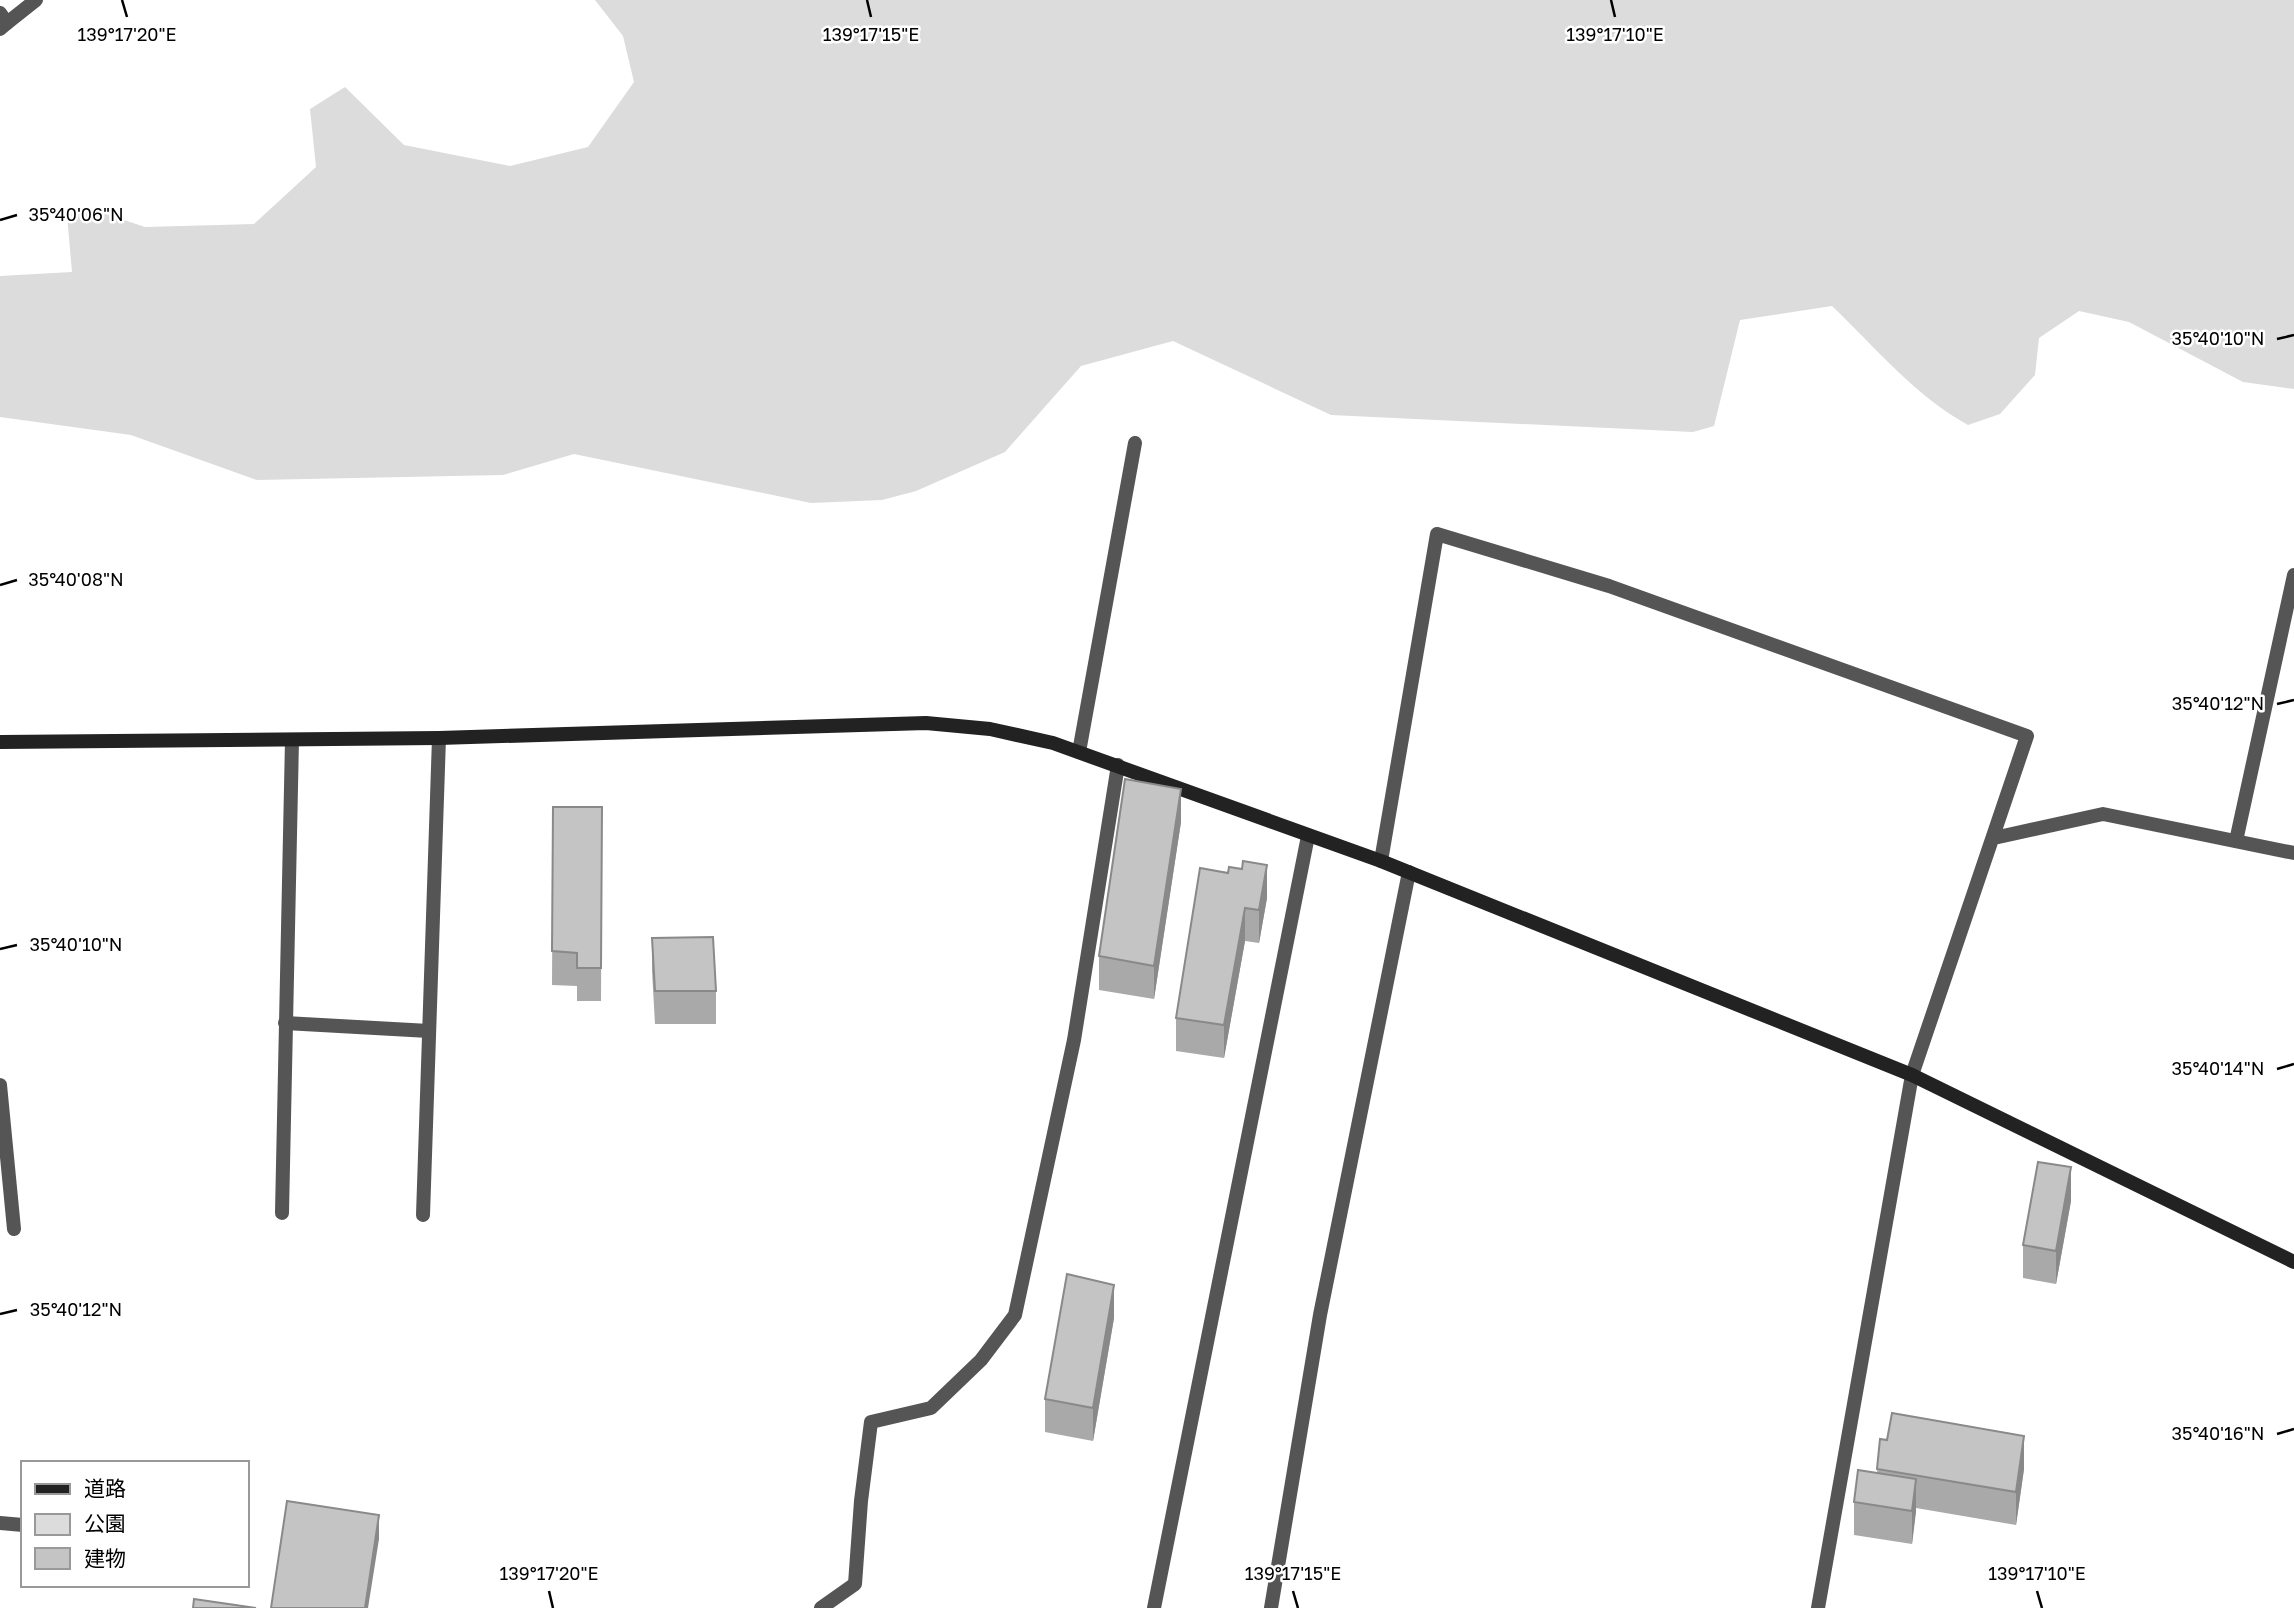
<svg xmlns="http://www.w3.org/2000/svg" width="2294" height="1608" viewBox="0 0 2294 1608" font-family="'Golos Text','Noto Sans JP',sans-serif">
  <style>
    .green { fill: #dcdcdc }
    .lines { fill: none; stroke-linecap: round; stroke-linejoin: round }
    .lane { stroke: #555; stroke-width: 14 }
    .street { stroke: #555; stroke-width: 14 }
    .secondary { stroke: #222; stroke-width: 14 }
    .wall { fill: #a9a9a9 }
    .shaded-wall { fill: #898989 }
    .building { fill: #c4c4c4; stroke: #898989; stroke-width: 2 }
    .ticks { fill: none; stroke: #000; stroke-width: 2.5 }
    .ticks-label { font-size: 18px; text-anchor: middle; fill: #000; stroke: #fff; stroke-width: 5; stroke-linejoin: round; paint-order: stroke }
  </style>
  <rect width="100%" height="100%" fill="#fff"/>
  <!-- green -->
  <path class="green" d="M 595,0 L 2294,0 L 2294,389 L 2243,382 L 2129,322 L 2079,311 L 2039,338 L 2035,375 L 2000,414 L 1968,425 C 1915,396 1875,347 1832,306 L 1740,320 L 1714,426 L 1693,432 L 1331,415 L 1173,341 L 1081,366 L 1005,452 L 916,491 L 882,500 L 811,503 L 574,454 L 503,475 L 257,480 L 131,435 L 0,417 L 0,276 L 72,272 L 67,215 L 88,208 L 145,227 L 254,224 L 316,167 L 310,109 L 345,87 L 404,145 L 510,166 L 588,147 L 634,82 L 623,36 Z"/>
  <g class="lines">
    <!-- lane -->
    <path class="lane" d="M 7,23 L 36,0
      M 2236,841 L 2294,575
      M 285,1023 L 429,1031
      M 0,1085 L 14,1229
      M 821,1608 L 855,1584 L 861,1501 L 871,1422 L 931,1408 L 981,1360 L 1015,1315 L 1074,1040 L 1118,765
      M 1271,1608 L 1320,1315 L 1409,872"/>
    <!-- street -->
    <path class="street" d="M 0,13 L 7,23 L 0,29
      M 1079,752 L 1135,443
      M 1994,838 L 2103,814 L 2294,853
      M 1381,861 L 1437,534 L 1609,586 L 2027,736 L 1912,1075 L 1818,1608
      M 282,1213 L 292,740
      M 423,1215 L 439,738
      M 0,1523 L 23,1525
      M 1154,1608 L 1308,836"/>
    <!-- secondary -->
    <path class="secondary" d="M 0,742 L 439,738 L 926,723 L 990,729 L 1053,743 L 1381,861 L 1912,1075 L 2294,1262"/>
  </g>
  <!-- wall -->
  <path class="wall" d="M 553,807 L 602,807 L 601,1001 L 577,1001 L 577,986 L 552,985 Z
    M 1181,822 L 1154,999 L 1099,990 L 1099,956 Z
    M 1200,868 L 1267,898 L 1259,943 L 1245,941 L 1224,1058 L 1176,1051 L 1176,1018 Z
    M 652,938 L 716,991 L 716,1024 L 655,1024 L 652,971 Z
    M 2071,1201 L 2056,1284 L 2023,1278 L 2023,1245 Z
    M 1114,1318 L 1093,1441 L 1045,1432 L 1045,1399 Z
    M 1880,1439 L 2024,1469 L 2016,1525 L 1916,1508 L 1912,1544 L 1854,1535 L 1854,1502 L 1877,1473 Z"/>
  <!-- shaded-wall -->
  <path class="shaded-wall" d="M 1181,789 L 1181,822 L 1154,999 L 1154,966 Z
    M 1267,865 L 1267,898 L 1259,943 L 1259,910 Z
    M 1245,908 L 1245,941 L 1224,1058 L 1224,1025 Z
    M 2071,1167 L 2071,1201 L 2056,1284 L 2056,1251 Z
    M 1114,1285 L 1114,1318 L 1093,1441 L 1093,1408 Z
    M 2024,1436 L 2024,1469 L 2016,1525 L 2016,1492 Z
    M 1916,1479 L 1916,1512 L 1912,1544 L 1912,1511 Z
    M 379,1515 L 379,1539 L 368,1608 L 365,1608 Z"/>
  <!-- building -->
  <path class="building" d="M 1125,779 L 1181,789 L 1154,966 L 1099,956 Z
    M 553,807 L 602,807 L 601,968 L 577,968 L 577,953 L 552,951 Z
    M 1243,861 L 1267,865 L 1259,910 L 1245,908 L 1224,1025 L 1176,1018 L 1200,868 L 1228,873 L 1229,867 L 1242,869 Z
    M 713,937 L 716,991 L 655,991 L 652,938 Z
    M 2038,1162 L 2071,1167 L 2056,1251 L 2023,1245 Z
    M 1067,1274 L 1114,1285 L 1093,1408 L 1045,1399 Z
    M 1892,1413 L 2024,1436 L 2016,1492 L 1877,1469 L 1880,1439 L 1887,1440 Z
    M 1858,1470 L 1916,1479 L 1912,1511 L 1854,1502 Z
    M 287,1501 L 379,1515 L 365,1608 L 271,1608 Z
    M 194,1599 L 256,1608 L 193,1608 Z"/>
  <!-- ticks -->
  <path class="ticks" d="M 122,0 L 127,17M 867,0 L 871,17M 1611,0 L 1615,17M 0,220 L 17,215M 2277,339 L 2294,335M 0,585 L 17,580M 2277,704 L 2294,700M 0,949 L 17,945M 2277,1069 L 2294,1064M 0,1314 L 17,1310M 2277,1434 L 2294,1429M 549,1591 L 553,1608M 1293,1591 L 1298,1608M 2037,1591 L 2042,1608"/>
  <g class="ticks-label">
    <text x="127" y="41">139°17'20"E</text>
    <text x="871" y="41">139°17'15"E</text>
    <text x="1615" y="41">139°17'10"E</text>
    <text x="76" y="221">35°40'06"N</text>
    <text x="2218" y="345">35°40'10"N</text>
    <text x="76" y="586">35°40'08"N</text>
    <text x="2218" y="710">35°40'12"N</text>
    <text x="76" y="951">35°40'10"N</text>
    <text x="2218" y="1075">35°40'14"N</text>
    <text x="76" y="1316">35°40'12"N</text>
    <text x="2218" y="1440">35°40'16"N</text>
    <text x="549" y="1580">139°17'20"E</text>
    <text x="1293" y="1580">139°17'15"E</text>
    <text x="2037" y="1580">139°17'10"E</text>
  </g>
  <!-- legend -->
  <rect x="21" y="1461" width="228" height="126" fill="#ffffff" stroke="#999999" stroke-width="2"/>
  <rect x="35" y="1484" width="35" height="10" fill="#222222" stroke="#999999" stroke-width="2"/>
  <text x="84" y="1496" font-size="21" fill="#000000">道路</text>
  <rect x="35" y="1514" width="35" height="21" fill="#dcdcdc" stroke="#999999" stroke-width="2"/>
  <text x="84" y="1531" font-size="21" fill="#000000">公園</text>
  <rect x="35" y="1548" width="35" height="21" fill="#c4c4c4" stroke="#999999" stroke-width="2"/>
  <text x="84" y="1566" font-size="21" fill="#000000">建物</text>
</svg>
